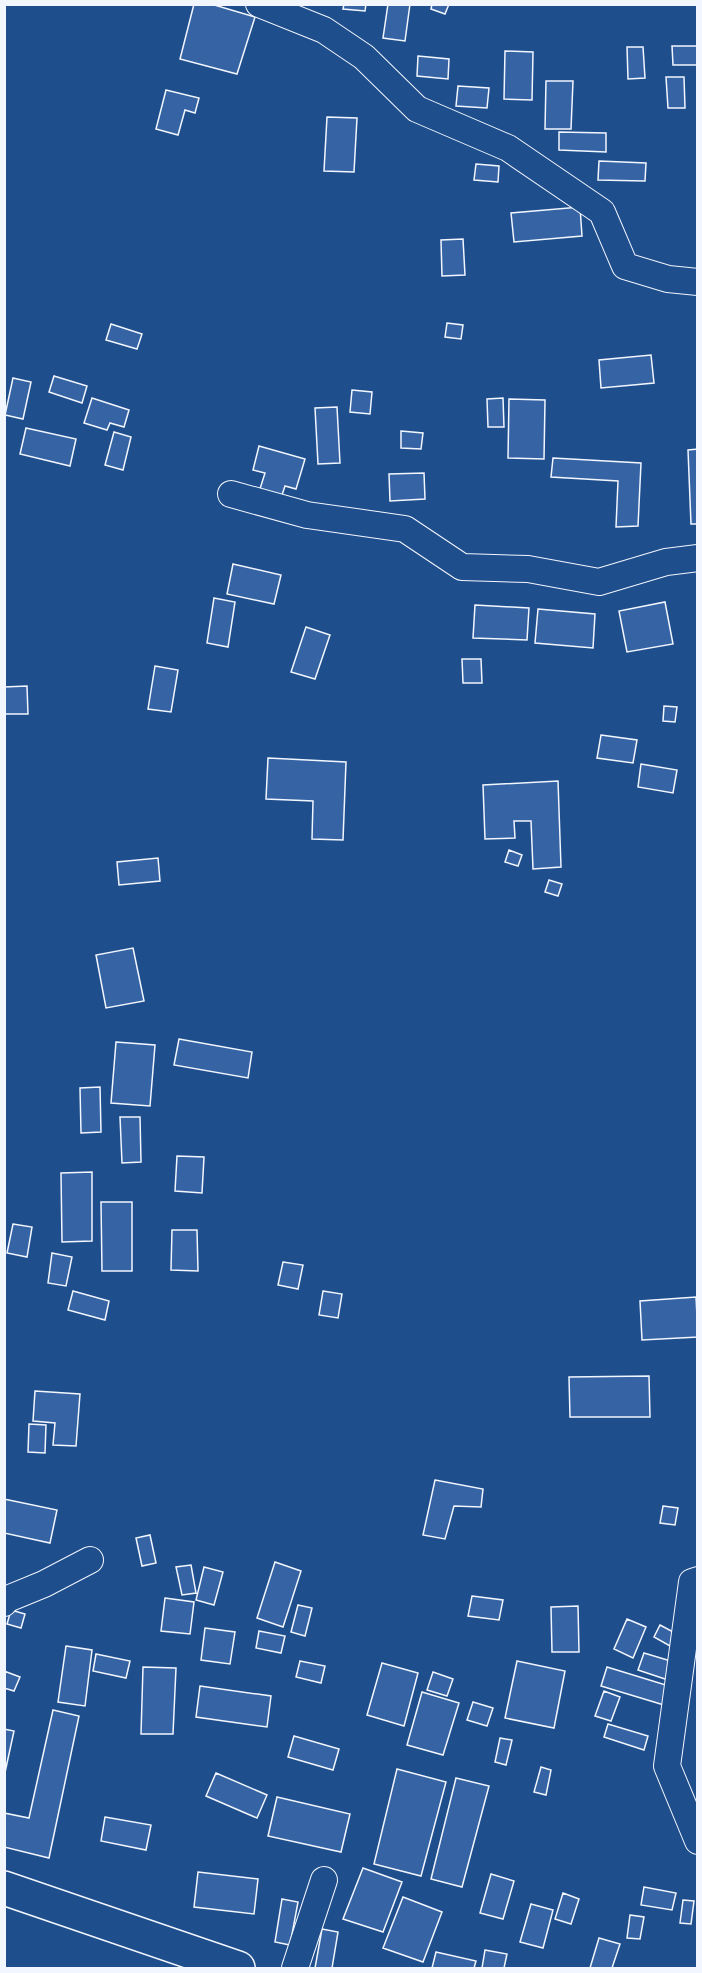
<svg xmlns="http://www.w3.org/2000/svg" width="702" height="1973" viewBox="0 0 702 1973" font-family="Overpass,sans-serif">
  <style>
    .building { fill: #3563a3; stroke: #f2f6ff; stroke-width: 1.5 }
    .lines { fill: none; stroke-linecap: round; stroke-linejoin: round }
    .minor-casing { stroke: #f2f6ff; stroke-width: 28 }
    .trunk-casing { stroke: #f2f6ff; stroke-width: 36 }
    .minor { stroke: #1f4e8c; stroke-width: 26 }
    .trunk { stroke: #1f4e8c; stroke-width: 33 }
  </style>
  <rect width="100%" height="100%" fill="#1f4e8c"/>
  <!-- building -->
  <path class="building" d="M 194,4 L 211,4 L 255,17 L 237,74 L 180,59 Z
    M 344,4 L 366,4 L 365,11 L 343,9 Z
    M 388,4 L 410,4 L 405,41 L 383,38 Z
    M 432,4 L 449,4 L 445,14 L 431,9 Z
    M 672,46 L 698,46 L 698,65 L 673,65 Z
    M 627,47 L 643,47 L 645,78 L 628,79 Z
    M 505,51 L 533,52 L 532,100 L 504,99 Z
    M 418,56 L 449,59 L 448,79 L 417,76 Z
    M 666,77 L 684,77 L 685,108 L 668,108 Z
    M 546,81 L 573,81 L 571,129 L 545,129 Z
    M 458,86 L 489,88 L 487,108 L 456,106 Z
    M 166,90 L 199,98 L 195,113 L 185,110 L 178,135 L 156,129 Z
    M 327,117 L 357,118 L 354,172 L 324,171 Z
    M 559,132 L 606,133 L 606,152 L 559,150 Z
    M 599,161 L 646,163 L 645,181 L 598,180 Z
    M 476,164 L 499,166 L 498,182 L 474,180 Z
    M 580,207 L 582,236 L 514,242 L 511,213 Z
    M 463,239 L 465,275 L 442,276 L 441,240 Z
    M 447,323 L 463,325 L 461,339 L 445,337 Z
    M 111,324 L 142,334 L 137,349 L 106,340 Z
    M 651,355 L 654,383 L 601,388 L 599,360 Z
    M 54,376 L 87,386 L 82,403 L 49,392 Z
    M 13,378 L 31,382 L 23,419 L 5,415 Z
    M 352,390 L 372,392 L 370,414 L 350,412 Z
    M 92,398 L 129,410 L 124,427 L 110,423 L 107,430 L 84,423 Z
    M 503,398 L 504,427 L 488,427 L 487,399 Z
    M 509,399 L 545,400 L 544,459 L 508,458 Z
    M 337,407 L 340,463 L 318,464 L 315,408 Z
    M 26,428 L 76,439 L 70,466 L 20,454 Z
    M 401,431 L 423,433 L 421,449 L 401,448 Z
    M 114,432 L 131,437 L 123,470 L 105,465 Z
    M 259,446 L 305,459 L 296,489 L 285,486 L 281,498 L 259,492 L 265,473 L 253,470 Z
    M 698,449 L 698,524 L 691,524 L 688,450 Z
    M 553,458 L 641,463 L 638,526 L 616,527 L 618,481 L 551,477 Z
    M 424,473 L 425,499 L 390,501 L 389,474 Z
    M 233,564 L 281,575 L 274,604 L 227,594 Z
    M 214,598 L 235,602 L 228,647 L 207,643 Z
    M 665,602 L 673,644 L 627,652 L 619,611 Z
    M 475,605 L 529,608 L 527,640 L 473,638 Z
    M 538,609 L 595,614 L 593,648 L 535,643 Z
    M 306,627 L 330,635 L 315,679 L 291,672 Z
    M 462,659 L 481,659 L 482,683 L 463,683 Z
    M 155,666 L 178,670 L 171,712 L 148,709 Z
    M 27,686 L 28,714 L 4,714 L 4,687 Z
    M 664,706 L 677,707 L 675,722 L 663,721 Z
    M 601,735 L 637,740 L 633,763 L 597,758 Z
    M 268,758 L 346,762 L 343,840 L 312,839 L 313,801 L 266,799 Z
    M 641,764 L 677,770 L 673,793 L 638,787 Z
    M 558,781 L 561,867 L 533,869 L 531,821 L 514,821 L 515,838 L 485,839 L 483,785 Z
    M 509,850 L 522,855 L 518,866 L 505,862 Z
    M 158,858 L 160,881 L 119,885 L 117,862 Z
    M 549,880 L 562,884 L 558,896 L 545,892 Z
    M 133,948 L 144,1001 L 106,1008 L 96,955 Z
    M 179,1039 L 252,1052 L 248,1078 L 174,1065 Z
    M 116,1042 L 155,1045 L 150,1106 L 111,1103 Z
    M 100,1087 L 101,1132 L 81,1133 L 80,1088 Z
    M 120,1117 L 140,1117 L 141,1162 L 122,1163 Z
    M 177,1156 L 204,1157 L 202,1193 L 175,1191 Z
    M 92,1172 L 92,1241 L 62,1242 L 61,1173 Z
    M 101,1202 L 132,1202 L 132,1271 L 102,1271 Z
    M 13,1224 L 32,1227 L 27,1257 L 7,1253 Z
    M 172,1230 L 197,1230 L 198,1271 L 171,1270 Z
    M 52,1253 L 72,1257 L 66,1286 L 48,1283 Z
    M 283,1262 L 303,1265 L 298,1289 L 278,1285 Z
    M 73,1291 L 109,1301 L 105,1320 L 68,1310 Z
    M 323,1291 L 342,1294 L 338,1318 L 319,1315 Z
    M 696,1297 L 698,1337 L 642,1340 L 640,1301 Z
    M 649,1376 L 650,1417 L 570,1417 L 569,1377 Z
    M 35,1391 L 80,1394 L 76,1446 L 53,1445 L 55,1423 L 33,1421 Z
    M 29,1424 L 46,1425 L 45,1453 L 28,1452 Z
    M 435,1480 L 483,1489 L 481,1507 L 454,1506 L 445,1539 L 423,1535 Z
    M 4,1499 L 57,1510 L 50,1543 L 4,1533 Z
    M 663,1506 L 678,1508 L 675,1525 L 660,1523 Z
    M 150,1535 L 156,1563 L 142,1566 L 136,1538 Z
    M 275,1562 L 301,1571 L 283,1627 L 257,1618 Z
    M 191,1565 L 196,1593 L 182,1595 L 176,1567 Z
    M 204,1567 L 223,1572 L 214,1605 L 196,1600 Z
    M 472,1596 L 503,1600 L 499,1620 L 468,1616 Z
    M 165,1598 L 194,1602 L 190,1634 L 161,1631 Z
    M 298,1605 L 312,1608 L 305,1636 L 291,1632 Z
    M 578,1606 L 579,1652 L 552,1652 L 551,1607 Z
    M 11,1610 L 25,1614 L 21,1628 L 7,1624 Z
    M 627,1619 L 646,1627 L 633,1658 L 614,1649 Z
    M 660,1625 L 677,1634 L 670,1646 L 654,1637 Z
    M 205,1628 L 235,1632 L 230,1664 L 201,1660 Z
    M 259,1631 L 285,1636 L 281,1653 L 256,1648 Z
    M 66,1646 L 92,1650 L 85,1706 L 58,1702 Z
    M 644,1653 L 674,1662 L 668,1680 L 638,1670 Z
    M 96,1654 L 130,1661 L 126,1678 L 93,1671 Z
    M 300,1661 L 325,1666 L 321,1683 L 296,1677 Z
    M 517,1661 L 565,1671 L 554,1728 L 505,1718 Z
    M 382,1663 L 418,1673 L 404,1726 L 367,1715 Z
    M 143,1667 L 176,1668 L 173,1734 L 141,1734 Z
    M 607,1667 L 669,1686 L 664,1705 L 601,1686 Z
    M 4,1671 L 20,1677 L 14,1691 L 4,1688 Z
    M 433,1672 L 453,1679 L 447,1696 L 427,1690 Z
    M 200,1686 L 271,1696 L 267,1727 L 196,1717 Z
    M 604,1691 L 620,1697 L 611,1721 L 595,1716 Z
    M 422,1692 L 459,1703 L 443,1755 L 407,1745 Z
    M 473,1702 L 493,1708 L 487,1726 L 467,1720 Z
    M 53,1710 L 79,1716 L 49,1858 L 4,1847 L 4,1813 L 29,1818 Z
    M 608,1724 L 648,1736 L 644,1750 L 604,1737 Z
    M 4,1729 L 14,1731 L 4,1777 Z
    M 294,1736 L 339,1749 L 333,1770 L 288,1757 Z
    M 500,1738 L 512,1740 L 506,1765 L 495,1762 Z
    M 541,1767 L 551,1770 L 546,1795 L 534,1792 Z
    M 397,1769 L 446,1782 L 421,1876 L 374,1864 Z
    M 216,1773 L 267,1795 L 257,1818 L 206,1796 Z
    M 456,1778 L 489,1786 L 462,1887 L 431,1879 Z
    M 277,1797 L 350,1814 L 341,1852 L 268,1836 Z
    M 105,1817 L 151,1825 L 146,1850 L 101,1841 Z
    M 363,1868 L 402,1882 L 383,1932 L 343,1919 Z
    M 198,1872 L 258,1879 L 254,1914 L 194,1907 Z
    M 491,1874 L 514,1881 L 503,1919 L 480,1913 Z
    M 644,1887 L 676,1893 L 672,1910 L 641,1905 Z
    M 563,1893 L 579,1899 L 571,1924 L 555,1919 Z
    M 403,1897 L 442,1912 L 423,1962 L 383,1948 Z
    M 282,1899 L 298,1902 L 290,1945 L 275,1942 Z
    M 683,1900 L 694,1901 L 691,1924 L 680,1923 Z
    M 531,1904 L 553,1910 L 543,1948 L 520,1942 Z
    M 630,1915 L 644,1917 L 640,1939 L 627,1938 Z
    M 322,1929 L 338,1932 L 332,1968 L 315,1968 Z
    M 599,1938 L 620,1944 L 612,1968 L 590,1968 Z
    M 485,1950 L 507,1954 L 504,1968 L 482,1968 Z
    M 436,1952 L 476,1961 L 474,1968 L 432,1968 Z"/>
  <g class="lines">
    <defs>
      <path id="minor" d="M 259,4 L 324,30 L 364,57 L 417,109 L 508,148 L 602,212 L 625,266 L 668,279 L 698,282
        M 231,494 L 307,515 L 405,529 L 462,567 L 528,569 L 599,582 L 666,562 L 698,558
        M 698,1580 L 692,1582 L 667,1766 L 698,1841
        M 4,1603 L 5,1600 L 44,1584 L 90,1560
        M 295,1968 L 324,1880"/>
      <path id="trunk" d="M 4,1888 L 238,1968"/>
    </defs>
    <!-- minor casing -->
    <use href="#minor" class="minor-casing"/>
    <!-- trunk casing -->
    <use href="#trunk" class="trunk-casing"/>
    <!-- minor -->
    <use href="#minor" class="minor"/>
    <!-- trunk -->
    <use href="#trunk" class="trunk"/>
  </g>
  <!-- border -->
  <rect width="702" height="1973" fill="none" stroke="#f2f6ff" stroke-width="12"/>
</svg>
